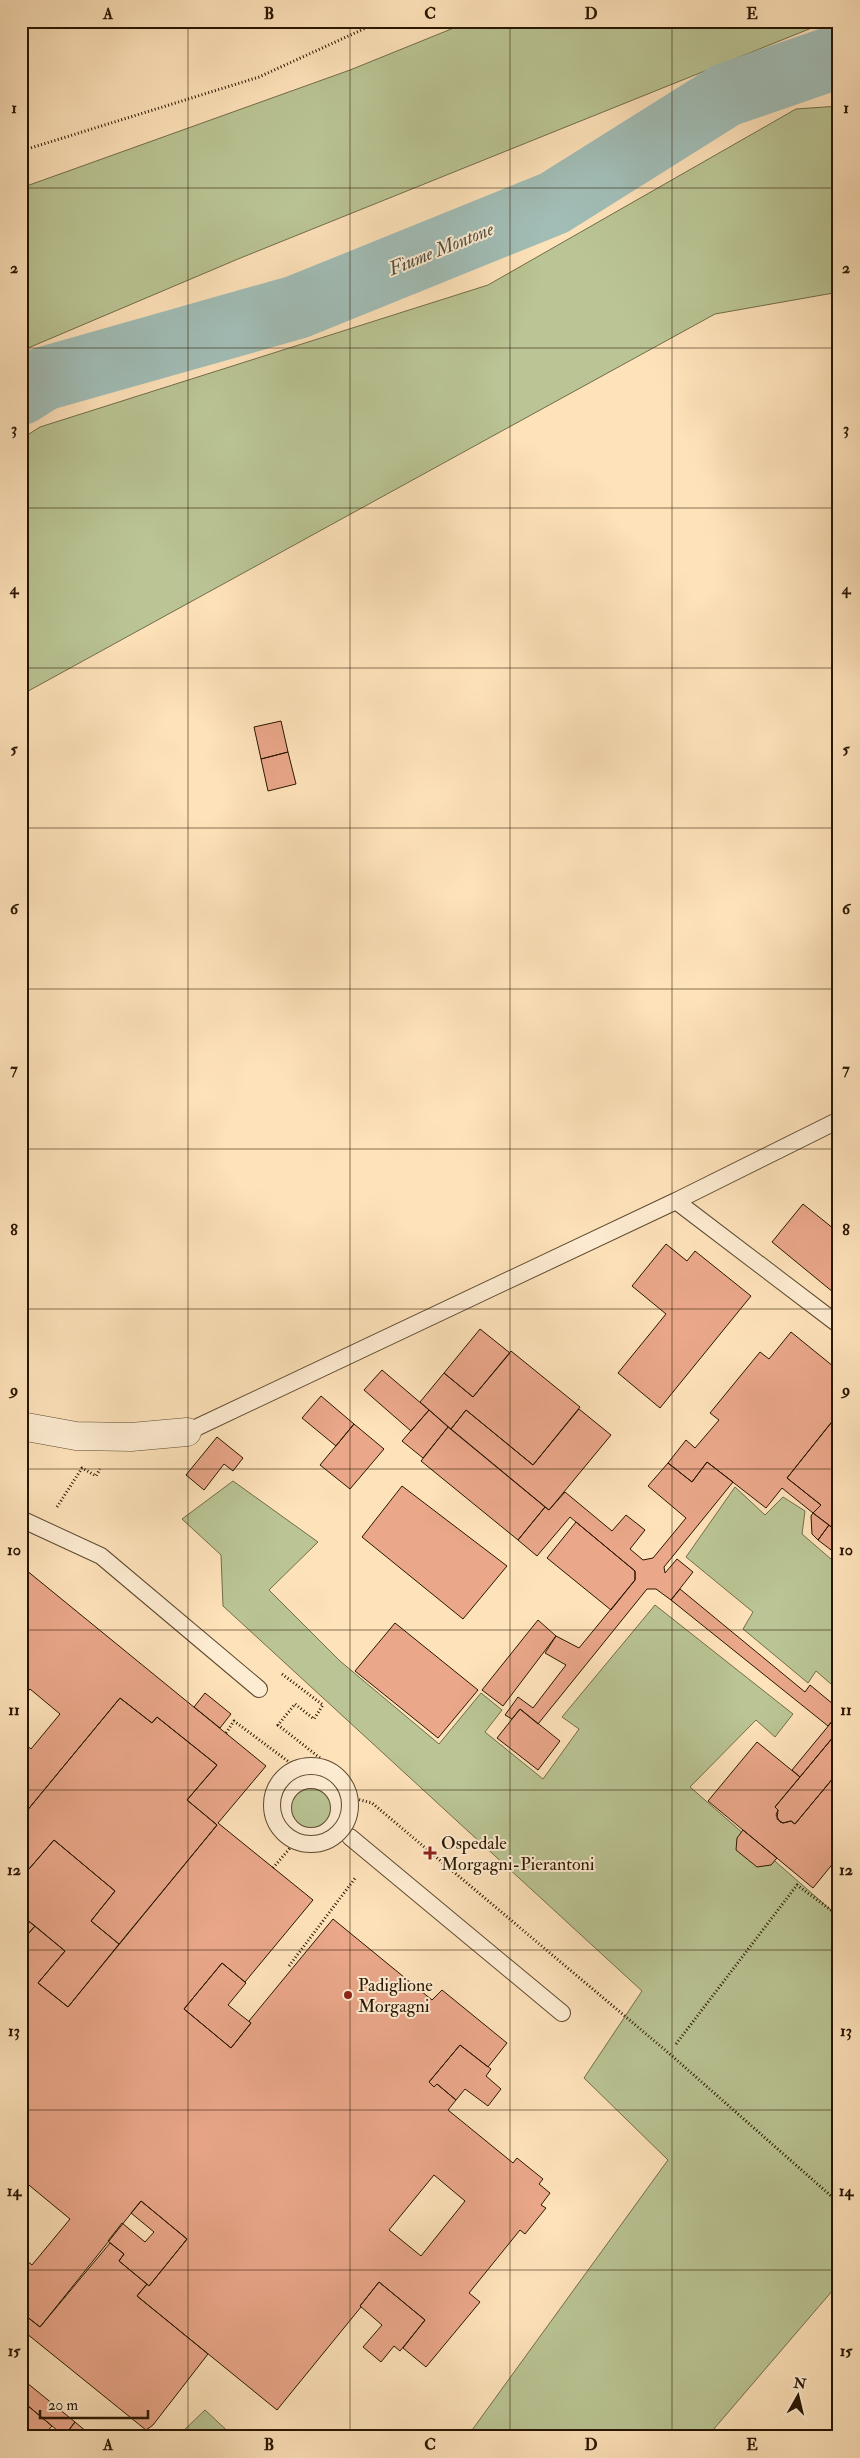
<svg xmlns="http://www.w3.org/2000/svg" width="860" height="2458" viewBox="0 0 860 2458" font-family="'IM FELL Double Pica',serif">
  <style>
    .green { fill: #bac494; stroke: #716d4a }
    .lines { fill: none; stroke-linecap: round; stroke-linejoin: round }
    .river { stroke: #a1bdb6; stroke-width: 64 }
    .building { fill: #eaa78a; stroke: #281600; fill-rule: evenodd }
    .lane-casing { stroke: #5e492e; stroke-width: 18 }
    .street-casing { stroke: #5e492e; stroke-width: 29 }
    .path { stroke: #281600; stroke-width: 3; stroke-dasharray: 1 2.5; stroke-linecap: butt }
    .lane { stroke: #feecd2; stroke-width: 16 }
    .street { stroke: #feecd2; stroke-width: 28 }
    .lane-bridge-casing { stroke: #5e492e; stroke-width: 18; stroke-linecap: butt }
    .lane-bridge { stroke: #feecd2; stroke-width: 16 }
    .grid { fill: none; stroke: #281600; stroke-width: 1; stroke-opacity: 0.55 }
    .poi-dot { fill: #8f2418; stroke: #feecd2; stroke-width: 2 }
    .labels { text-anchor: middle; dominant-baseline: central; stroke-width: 4; stroke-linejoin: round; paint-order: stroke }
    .poi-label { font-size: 18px; fill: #281600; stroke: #feecd2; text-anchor: start }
    .water-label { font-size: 19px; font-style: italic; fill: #525040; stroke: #feecd2 }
    .neatline { fill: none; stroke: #281600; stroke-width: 2 }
    .grid-label { font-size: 16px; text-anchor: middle; font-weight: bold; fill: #281600 }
  </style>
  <rect width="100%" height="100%" fill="#fee2ba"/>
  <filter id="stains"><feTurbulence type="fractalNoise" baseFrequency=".004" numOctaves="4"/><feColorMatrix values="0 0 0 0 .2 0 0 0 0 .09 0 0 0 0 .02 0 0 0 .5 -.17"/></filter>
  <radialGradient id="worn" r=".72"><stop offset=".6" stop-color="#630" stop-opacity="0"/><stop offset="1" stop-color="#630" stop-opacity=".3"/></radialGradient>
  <!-- green -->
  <path class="green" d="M 471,21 L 829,21 L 238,259 L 21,351 L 21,188 L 350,70 Z
    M 839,106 L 839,292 L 715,314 L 21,695 L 21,439 L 40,427 L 488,285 L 796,109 Z
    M 233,1481 L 318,1542 L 269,1590 L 340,1661 L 439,1744 L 481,1693 L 502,1710 L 485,1732 L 543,1779 L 579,1729 L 562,1717 L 655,1605 L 793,1714 L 775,1737 L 756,1720 L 690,1787 L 839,1917 L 839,2283 L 707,2437 L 467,2437 L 668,2160 L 584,2078 L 642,1991 L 223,1606 L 221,1555 L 182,1519 Z
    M 735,1487 L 765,1515 L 783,1497 L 805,1511 L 802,1534 L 839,1566 L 839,1691 L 816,1671 L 808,1683 L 743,1629 L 753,1612 L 686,1557 Z
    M291 1808a20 20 0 1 1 40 0a20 20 0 1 1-40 0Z
    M 205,2410 L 234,2437 L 180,2437 L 179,2435 Z"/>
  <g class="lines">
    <!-- river -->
    <path class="river" d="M 21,393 L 43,379 L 297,307 L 554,203 L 726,95 L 839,56"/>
  </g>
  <!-- building -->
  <path class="building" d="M 281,721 L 288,752 L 261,759 L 254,727 Z
    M 288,752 L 296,784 L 268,791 L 261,759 Z
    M 803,1204 L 839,1233 L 839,1297 L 772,1242 Z
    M 666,1244 L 687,1261 L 695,1251 L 751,1296 L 660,1408 L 618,1373 L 666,1314 L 632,1286 Z
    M 480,1329 L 510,1353 L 473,1397 L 444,1373 Z
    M 791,1332 L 839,1371 L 839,1413 L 787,1478 L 821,1505 L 813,1513 L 782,1488 L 766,1508 L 707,1462 L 692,1482 L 668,1463 L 686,1440 L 695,1448 L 719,1420 L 710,1413 L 760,1352 L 769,1359 Z
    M 511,1351 L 580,1407 L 533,1465 L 466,1410 L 451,1429 L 420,1402 L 444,1373 L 473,1397 Z
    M 382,1370 L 429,1410 L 411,1431 L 364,1390 Z
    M 321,1396 L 354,1424 L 336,1446 L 302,1418 Z
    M 579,1409 L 611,1435 L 549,1510 L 451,1429 L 466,1410 L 533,1465 Z
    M 429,1410 L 448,1427 L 423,1458 L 402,1441 Z
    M 838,1414 L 839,1414 L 839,1533 L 813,1513 L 821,1505 L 787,1478 Z
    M 354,1424 L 384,1449 L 350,1489 L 320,1465 Z
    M 448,1427 L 545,1507 L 518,1540 L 421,1461 Z
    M 217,1437 L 243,1458 L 233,1471 L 224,1464 L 204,1490 L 186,1475 Z
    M 707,1462 L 733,1482 L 664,1567 L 665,1573 L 677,1559 L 693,1572 L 671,1600 L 656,1589 L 647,1589 L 538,1724 L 520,1709 L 512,1719 L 505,1715 L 518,1697 L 533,1708 L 566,1665 L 545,1653 L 556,1636 L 579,1648 L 635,1580 L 635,1571 L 570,1517 L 537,1556 L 518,1540 L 545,1507 L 549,1510 L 565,1492 L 612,1531 L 626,1515 L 645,1530 L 630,1549 L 643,1560 L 653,1558 L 686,1518 L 648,1486 L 668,1463 L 692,1482 Z
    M 402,1486 L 507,1566 L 463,1619 L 362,1537 Z
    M 813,1513 L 829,1525 L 818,1540 L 812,1534 L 811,1516 Z
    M 576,1522 L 635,1571 L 635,1580 L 611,1610 L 547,1558 Z
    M 829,1525 L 839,1533 L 839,1556 L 818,1540 Z
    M 26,1570 L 266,1766 L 218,1823 L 313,1900 L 245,1982 L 222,1963 L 184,2009 L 231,2048 L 251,2023 L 249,2021 L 333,1919 L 432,2000 L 442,1990 L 507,2043 L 488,2067 L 460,2045 L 429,2082 L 434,2087 L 437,2084 L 456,2100 L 448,2110 L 513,2163 L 517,2158 L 543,2179 L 539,2184 L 550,2193 L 541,2205 L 546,2208 L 525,2234 L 520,2230 L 469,2293 L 480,2302 L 426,2367 L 403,2348 L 425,2320 L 379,2282 L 360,2306 L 361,2307 L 277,2410 L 137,2296 L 147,2284 L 149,2286 L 187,2239 L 141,2201 L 40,2327 L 21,2312 L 21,2256 L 32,2265 L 70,2219 L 24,2181 L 21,2184 L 21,1942 L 35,1926 L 65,1951 L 38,1983 L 68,2007 L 217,1825 L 187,1800 L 217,1765 L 157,1717 L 152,1723 L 120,1698 L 21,1818 L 21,1741 L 31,1749 L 60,1714 L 30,1689 L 21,1700 L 21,1575 ZM 434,2175 L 465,2201 L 421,2256 L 389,2230 Z
    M 680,1589 L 805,1692 L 810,1685 L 839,1709 L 839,1713 L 828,1726 L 671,1600 Z
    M 538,1620 L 556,1636 L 503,1706 L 482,1690 Z
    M 395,1623 L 478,1690 L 438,1738 L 355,1671 Z
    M 205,1693 L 231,1714 L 220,1728 L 194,1707 Z
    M 120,1698 L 152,1723 L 157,1717 L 217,1765 L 187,1800 L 217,1825 L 119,1944 L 91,1921 L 115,1891 L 54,1840 L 29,1869 L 21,1863 L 21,1818 Z
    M 520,1709 L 560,1741 L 538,1770 L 497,1738 Z
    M 839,1713 L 839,1730 L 800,1777 L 792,1770 Z
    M 839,1730 L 839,1771 L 795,1824 L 791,1821 L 783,1823 L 780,1822 L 776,1815 L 778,1810 L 775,1807 Z
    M 757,1742 L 800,1777 L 775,1807 L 778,1810 L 777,1819 L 783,1823 L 791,1821 L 795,1824 L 839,1771 L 839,1843 L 833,1850 L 839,1856 L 813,1888 L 708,1801 Z
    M 743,1830 L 777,1858 L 771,1865 L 757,1867 L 736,1850 L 737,1838 Z
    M 54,1840 L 115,1891 L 91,1921 L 119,1944 L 68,2007 L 38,1983 L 65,1951 L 21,1915 L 21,1863 L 29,1869 Z
    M 21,1915 L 35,1926 L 21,1942 Z
    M 222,1963 L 246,1983 L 228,2005 L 251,2023 L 231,2048 L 184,2009 Z
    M 460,2045 L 491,2069 L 486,2076 L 501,2089 L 488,2106 L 465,2089 L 456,2100 L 437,2084 L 434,2087 L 429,2082 Z
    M 141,2201 L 187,2239 L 149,2286 L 119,2261 L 124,2254 L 108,2241 L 122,2223 L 145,2242 L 154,2232 L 131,2213 Z
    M 110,2243 L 124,2254 L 119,2261 L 147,2284 L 137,2296 L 208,2354 L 153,2425 L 146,2430 L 21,2329 L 21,2321 L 26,2316 L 40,2327 Z
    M 379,2282 L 425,2320 L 400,2351 L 394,2346 L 381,2362 L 363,2347 L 382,2325 L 360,2306 Z
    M 21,2378 L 75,2422 L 64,2436 L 21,2400 Z
    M 21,2400 L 52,2426 L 42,2437 L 21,2437 Z
    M 75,2422 L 93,2437 L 64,2437 Z"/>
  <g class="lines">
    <defs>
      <path id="lane" d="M 676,1201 L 839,1120
        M 187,1432 L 676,1201 L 839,1325
        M 21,1519 L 101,1556 L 259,1689
        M283 1808a28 28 0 1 1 56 0a28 28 0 1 1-56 0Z
        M 350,1837 L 562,2013"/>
      <path id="street" d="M 21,1426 L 76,1436 L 131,1437 L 187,1432"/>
    </defs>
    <!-- lane casing -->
    <use href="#lane" class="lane-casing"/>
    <!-- street casing -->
    <use href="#street" class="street-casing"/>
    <!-- path -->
    <path class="path" d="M 21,151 L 259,77 L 381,21
      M 57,1507 L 82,1468 L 96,1476 L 100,1469
      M 282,1674 L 323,1705 L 314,1719 L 295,1704 L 278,1725 L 320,1758 L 311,1766
      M 226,1733 L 234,1721 L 297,1768
      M 349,1797 L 372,1803 L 671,2055 L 839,2203
      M 273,1868 L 296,1841
      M 289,1966 L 356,1877
      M 676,2044 L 797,1885 L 839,1916"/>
    <!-- lane -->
    <use href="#lane" class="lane"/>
    <!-- street -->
    <use href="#street" class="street"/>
    <defs>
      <path id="lane-bridge" d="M272 1805a39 39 0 1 1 78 0a39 39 0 1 1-78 0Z"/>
    </defs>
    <!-- lane-bridge casing -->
    <use href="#lane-bridge" class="lane-bridge-casing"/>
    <!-- lane-bridge -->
    <use href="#lane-bridge" class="lane-bridge"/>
  </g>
  <!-- grid -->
  <path class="grid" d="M 188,21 L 188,2437M 350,21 L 350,2437M 510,21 L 510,2437M 672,21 L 672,2437M 21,188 L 839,188M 21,348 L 839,348M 21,508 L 839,508M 21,668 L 839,668M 21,828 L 839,828M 21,989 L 839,989M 21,1149 L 839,1149M 21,1309 L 839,1309M 21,1469 L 839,1469M 21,1630 L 839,1630M 21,1790 L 839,1790M 21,1950 L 839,1950M 21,2110 L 839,2110M 21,2270 L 839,2270"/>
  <!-- markers -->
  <g class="poi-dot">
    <path d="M427.5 1845.5h5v5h5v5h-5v5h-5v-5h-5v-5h5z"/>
    <circle cx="348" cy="1995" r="5"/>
  </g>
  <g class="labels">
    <!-- poi labels -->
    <g class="poi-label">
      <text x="441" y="1843">Ospedale<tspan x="441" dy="21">Morgagni-Pierantoni</tspan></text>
      <text x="358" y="1985">Padiglione<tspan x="358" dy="21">Morgagni</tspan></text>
    </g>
    <!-- water labels -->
    <g class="water-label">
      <text transform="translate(441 249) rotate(-22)">Fiume Montone</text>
    </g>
  </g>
  <!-- margin -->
  <rect width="860" height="2458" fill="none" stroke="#fee2ba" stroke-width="55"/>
  <!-- north arrow -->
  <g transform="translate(798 2396) rotate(8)" stroke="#feecd2" stroke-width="4" paint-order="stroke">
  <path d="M0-4L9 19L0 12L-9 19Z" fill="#281600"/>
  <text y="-8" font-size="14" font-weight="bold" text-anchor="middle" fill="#281600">N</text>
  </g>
  <!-- scale -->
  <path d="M40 2410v8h108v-8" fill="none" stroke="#281600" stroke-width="2.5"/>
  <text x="48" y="2410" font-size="15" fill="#281600" stroke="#feecd2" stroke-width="4" paint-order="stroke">20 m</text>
  <rect x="28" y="28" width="804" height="2402" class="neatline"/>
  <g class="grid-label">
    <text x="108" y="19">A</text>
    <text x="269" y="19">B</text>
    <text x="430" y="19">C</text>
    <text x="591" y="19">D</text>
    <text x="752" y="19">E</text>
    <text x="14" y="113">1</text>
    <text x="846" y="113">1</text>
    <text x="14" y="273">2</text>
    <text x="846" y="273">2</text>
    <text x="14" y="434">3</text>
    <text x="846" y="434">3</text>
    <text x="14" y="594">4</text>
    <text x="846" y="594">4</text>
    <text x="14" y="754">5</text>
    <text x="846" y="754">5</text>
    <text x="14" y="914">6</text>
    <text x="846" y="914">6</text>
    <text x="14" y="1074">7</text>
    <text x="846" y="1074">7</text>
    <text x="14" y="1235">8</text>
    <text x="846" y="1235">8</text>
    <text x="14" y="1395">9</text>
    <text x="846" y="1395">9</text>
    <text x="14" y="1555">10</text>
    <text x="846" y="1555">10</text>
    <text x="14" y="1715">11</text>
    <text x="846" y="1715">11</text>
    <text x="14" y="1875">12</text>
    <text x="846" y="1875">12</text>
    <text x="14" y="2036">13</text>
    <text x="846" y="2036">13</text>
    <text x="14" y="2196">14</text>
    <text x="846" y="2196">14</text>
    <text x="14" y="2356">15</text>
    <text x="846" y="2356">15</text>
    <text x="108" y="2450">A</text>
    <text x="269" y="2450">B</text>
    <text x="430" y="2450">C</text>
    <text x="591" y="2450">D</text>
    <text x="752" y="2450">E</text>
  </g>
  <rect width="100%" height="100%" filter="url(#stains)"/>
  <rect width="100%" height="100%" fill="url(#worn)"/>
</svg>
